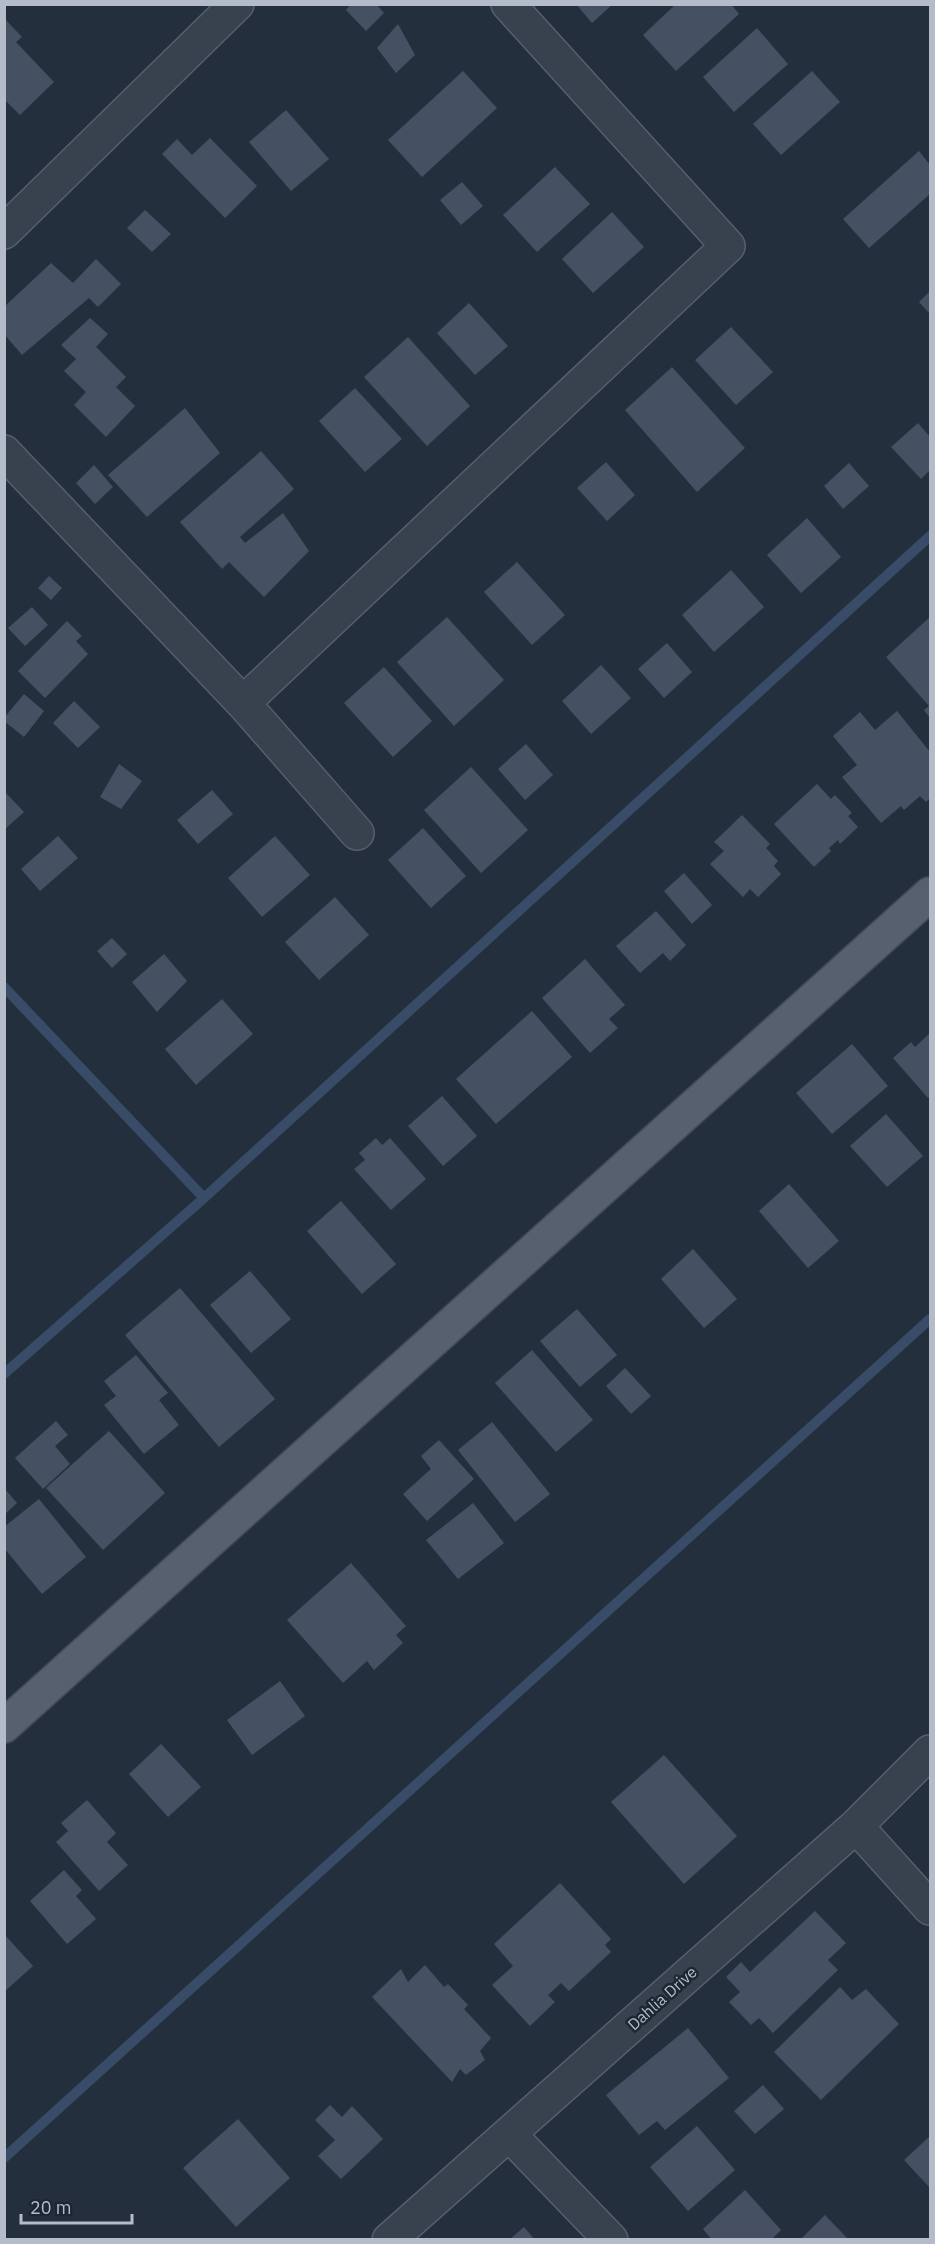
<svg xmlns="http://www.w3.org/2000/svg" width="935" height="2244" viewBox="0 0 935 2244" font-family="'IBM Plex Sans',sans-serif">
  <style>
    .lines { fill: none; stroke-linecap: round; stroke-linejoin: round }
    .stream { stroke: #394c67; stroke-width: 10 }
    .building { fill: #455162 }
    .minor-casing { stroke: #565f6c; stroke-width: 36 }
    .major-casing { stroke: #414a57; stroke-width: 36 }
    .minor { stroke: #38414e; stroke-width: 33 }
    .major { stroke: #56606e; stroke-width: 33 }
    .labels { text-anchor: middle; dominant-baseline: central; stroke-width: 5; stroke-linejoin: round; paint-order: stroke }
    .street-label { font-size: 16px; fill: #b4bcc9; stroke: #1d2633 }
  </style>
  <rect width="100%" height="100%" fill="#242f3e"/>
  <g class="lines">
    <!-- stream -->
    <path class="stream" d="M 4,987 L 204,1198
      M 4,1374 L 204,1198 L 930,536
      M 4,2158 L 930,1319"/>
  </g>
  <!-- building -->
  <path class="building" d="M 351,4 L 376,4 L 384,13 L 366,31 L 346,10 Z
    M 576,4 L 613,4 L 592,23 Z
    M 676,4 L 731,4 L 739,14 L 676,71 L 643,35 Z
    M 4,18 L 22,37 L 16,42 L 54,82 L 20,115 L 4,99 Z
    M 398,24 L 415,55 L 396,73 L 377,48 Z
    M 757,28 L 788,64 L 734,112 L 703,77 Z
    M 463,71 L 497,108 L 422,177 L 388,140 Z
    M 812,71 L 840,102 L 781,155 L 753,124 Z
    M 286,110 L 329,159 L 291,191 L 249,142 Z
    M 210,138 L 257,186 L 225,218 L 162,154 L 177,139 L 192,155 Z
    M 919,151 L 930,165 L 930,194 L 869,248 L 843,219 Z
    M 555,167 L 590,204 L 537,252 L 503,215 Z
    M 462,182 L 483,206 L 461,225 L 440,200 Z
    M 145,210 L 171,234 L 152,252 L 127,228 Z
    M 612,212 L 644,247 L 593,293 L 562,259 Z
    M 96,259 L 121,284 L 98,307 L 89,298 L 22,355 L 4,334 L 4,307 L 51,263 L 73,283 Z
    M 930,291 L 930,314 L 919,302 Z
    M 469,303 L 508,346 L 475,375 L 437,333 Z
    M 90,318 L 108,334 L 96,347 L 126,377 L 116,387 L 135,406 L 106,437 L 74,405 L 86,392 L 64,371 L 76,359 L 61,345 Z
    M 731,327 L 773,372 L 736,405 L 695,360 Z
    M 408,337 L 470,406 L 427,446 L 364,377 Z
    M 672,367 L 745,448 L 697,492 L 625,410 Z
    M 355,388 L 402,439 L 365,472 L 319,421 Z
    M 185,408 L 220,453 L 147,517 L 108,475 Z
    M 918,423 L 930,437 L 930,470 L 921,479 L 891,447 Z
    M 261,451 L 294,489 L 240,537 L 245,543 L 283,513 L 309,551 L 264,597 L 229,562 L 222,569 L 180,522 Z
    M 606,462 L 635,495 L 607,521 L 577,488 Z
    M 849,463 L 869,486 L 843,509 L 824,486 Z
    M 94,465 L 113,487 L 95,504 L 76,483 Z
    M 807,518 L 841,557 L 801,593 L 767,555 Z
    M 517,562 L 565,615 L 532,645 L 484,592 Z
    M 731,570 L 764,607 L 714,652 L 682,615 Z
    M 49,576 L 62,588 L 51,600 L 38,588 Z
    M 32,607 L 48,625 L 25,646 L 8,628 Z
    M 447,617 L 504,680 L 454,726 L 397,662 Z
    M 930,617 L 930,718 L 924,710 L 929,706 L 886,657 Z
    M 67,621 L 82,636 L 76,641 L 88,654 L 45,698 L 18,671 Z
    M 667,643 L 692,672 L 664,698 L 638,669 Z
    M 601,665 L 631,698 L 591,734 L 562,701 Z
    M 384,667 L 432,721 L 393,757 L 344,703 Z
    M 24,694 L 44,711 L 24,737 L 4,721 L 4,718 Z
    M 74,701 L 100,727 L 78,748 L 53,723 Z
    M 897,711 L 930,752 L 930,798 L 926,802 L 920,796 L 904,810 L 901,806 L 881,823 L 842,777 L 857,765 L 833,736 L 860,712 L 875,730 Z
    M 526,744 L 553,775 L 525,800 L 498,769 Z
    M 119,764 L 142,781 L 121,809 L 100,797 Z
    M 471,767 L 528,830 L 481,873 L 424,810 Z
    M 817,784 L 831,799 L 835,795 L 852,813 L 848,816 L 858,827 L 840,844 L 838,840 L 829,848 L 831,851 L 814,867 L 774,824 Z
    M 212,790 L 233,814 L 198,844 L 177,820 Z
    M 4,791 L 24,812 L 4,830 Z
    M 742,815 L 770,844 L 766,848 L 778,861 L 774,866 L 781,874 L 758,897 L 750,889 L 743,897 L 710,864 L 724,851 L 714,842 Z
    M 423,828 L 466,876 L 431,908 L 388,860 Z
    M 58,836 L 78,858 L 40,891 L 21,869 Z
    M 275,836 L 310,875 L 262,917 L 228,878 Z
    M 684,873 L 712,905 L 692,924 L 664,891 Z
    M 335,897 L 369,935 L 319,980 L 285,942 Z
    M 656,911 L 686,945 L 670,961 L 663,953 L 640,973 L 616,946 Z
    M 112,938 L 127,954 L 112,968 L 97,951 Z
    M 164,954 L 187,981 L 157,1012 L 132,982 Z
    M 585,959 L 625,1005 L 609,1019 L 618,1028 L 590,1053 L 542,998 Z
    M 222,999 L 253,1034 L 196,1085 L 165,1049 Z
    M 532,1011 L 572,1057 L 496,1124 L 456,1079 Z
    M 930,1033 L 930,1096 L 928,1098 L 893,1058 L 911,1042 L 915,1047 Z
    M 852,1044 L 888,1086 L 832,1134 L 796,1093 Z
    M 442,1096 L 477,1136 L 443,1166 L 408,1126 Z
    M 886,1114 L 923,1156 L 887,1187 L 850,1146 Z
    M 376,1138 L 382,1145 L 390,1138 L 426,1179 L 391,1210 L 354,1169 L 365,1160 L 359,1153 Z
    M 789,1184 L 839,1241 L 808,1268 L 759,1211 Z
    M 341,1201 L 396,1264 L 362,1294 L 307,1231 Z
    M 693,1249 L 737,1299 L 704,1328 L 661,1279 Z
    M 250,1271 L 291,1319 L 251,1353 L 210,1305 Z
    M 180,1288 L 275,1399 L 219,1447 L 125,1335 Z
    M 577,1309 L 617,1355 L 580,1387 L 540,1341 Z
    M 532,1350 L 593,1420 L 556,1452 L 495,1383 Z
    M 136,1355 L 168,1393 L 159,1400 L 179,1425 L 144,1454 L 104,1405 L 116,1396 L 104,1381 Z
    M 625,1368 L 651,1396 L 631,1414 L 606,1386 Z
    M 56,1421 L 68,1435 L 55,1446 L 70,1464 L 43,1489 L 15,1458 Z
    M 492,1422 L 550,1494 L 515,1522 L 458,1450 Z
    M 109,1431 L 165,1493 L 103,1550 L 46,1488 Z
    M 439,1440 L 474,1479 L 427,1521 L 403,1494 L 431,1469 L 421,1456 Z
    M 5,1489 L 17,1503 L 5,1514 Z
    M 39,1499 L 86,1557 L 42,1594 L 4,1548 L 4,1527 Z
    M 473,1503 L 504,1543 L 458,1579 L 426,1540 Z
    M 351,1563 L 406,1626 L 396,1635 L 403,1643 L 374,1670 L 367,1661 L 343,1683 L 287,1620 Z
    M 280,1681 L 305,1716 L 252,1755 L 227,1720 Z
    M 161,1744 L 201,1787 L 168,1817 L 129,1774 Z
    M 664,1755 L 737,1836 L 684,1884 L 611,1802 Z
    M 87,1800 L 116,1833 L 107,1842 L 128,1865 L 99,1891 L 56,1842 L 68,1831 L 61,1823 Z
    M 64,1870 L 82,1890 L 76,1896 L 96,1919 L 67,1944 L 30,1901 Z
    M 560,1883 L 611,1939 L 605,1945 L 611,1952 L 569,1991 L 561,1983 L 548,1995 L 555,2002 L 530,2026 L 492,1985 L 513,1966 L 494,1944 Z
    M 815,1911 L 846,1943 L 828,1960 L 838,1970 L 773,2033 L 759,2018 L 751,2025 L 729,2002 L 740,1992 L 726,1977 L 741,1962 L 750,1972 Z
    M 4,1934 L 33,1966 L 4,1992 Z
    M 425,1965 L 444,1987 L 448,1984 L 468,2005 L 464,2009 L 491,2038 L 480,2051 L 485,2060 L 466,2075 L 460,2069 L 452,2082 L 372,1997 L 401,1969 L 408,1982 Z
    M 840,1987 L 852,2000 L 866,1989 L 899,2024 L 821,2100 L 774,2052 Z
    M 688,2028 L 729,2078 L 665,2130 L 657,2121 L 639,2135 L 606,2095 Z
    M 763,2085 L 784,2109 L 755,2134 L 734,2111 Z
    M 330,2105 L 342,2117 L 352,2106 L 383,2139 L 341,2179 L 318,2156 L 335,2140 L 315,2120 Z
    M 238,2119 L 290,2178 L 236,2227 L 183,2168 Z
    M 697,2126 L 735,2170 L 688,2211 L 650,2167 Z
    M 930,2136 L 930,2188 L 904,2160 Z
    M 745,2190 L 781,2230 L 771,2240 L 712,2240 L 703,2229 Z
    M 825,2215 L 849,2240 L 800,2240 Z
    M 524,2227 L 535,2240 L 509,2240 Z"/>
  <g class="lines">
    <defs>
      <path id="minor" d="M 4,232 L 237,4
        M 4,452 L 243,703 L 357,833
        M 243,703 L 728,246 L 508,4
        M 856,1826 L 930,1908
        M 509,2134 L 611,2240
        M 389,2240 L 856,1826 L 930,1752"/>
      <path id="major" d="M 4,1726 L 930,894"/>
    </defs>
    <!-- minor casing -->
    <use href="#minor" class="minor-casing"/>
    <!-- major casing -->
    <use href="#major" class="major-casing"/>
    <!-- minor -->
    <use href="#minor" class="minor"/>
    <!-- major -->
    <use href="#major" class="major"/>
  </g>
  <g class="labels">
    <!-- street labels -->
    <g class="street-label">
      <text transform="translate(662 1998) rotate(-42)">Dahlia Drive</text>
    </g>
  </g>
  <!-- border -->
  <rect width="935" height="2244" fill="none" stroke="#b4bcc9" stroke-width="12"/>
  <!-- scale -->
  <path d="M21 2214v9h111v-9" fill="none" stroke="#b4bcc9" stroke-width="3"/>
  <text x="30" y="2214" font-size="18" fill="#b4bcc9" stroke="#1d2633" stroke-width="4.5" paint-order="stroke">20 m</text>
</svg>
